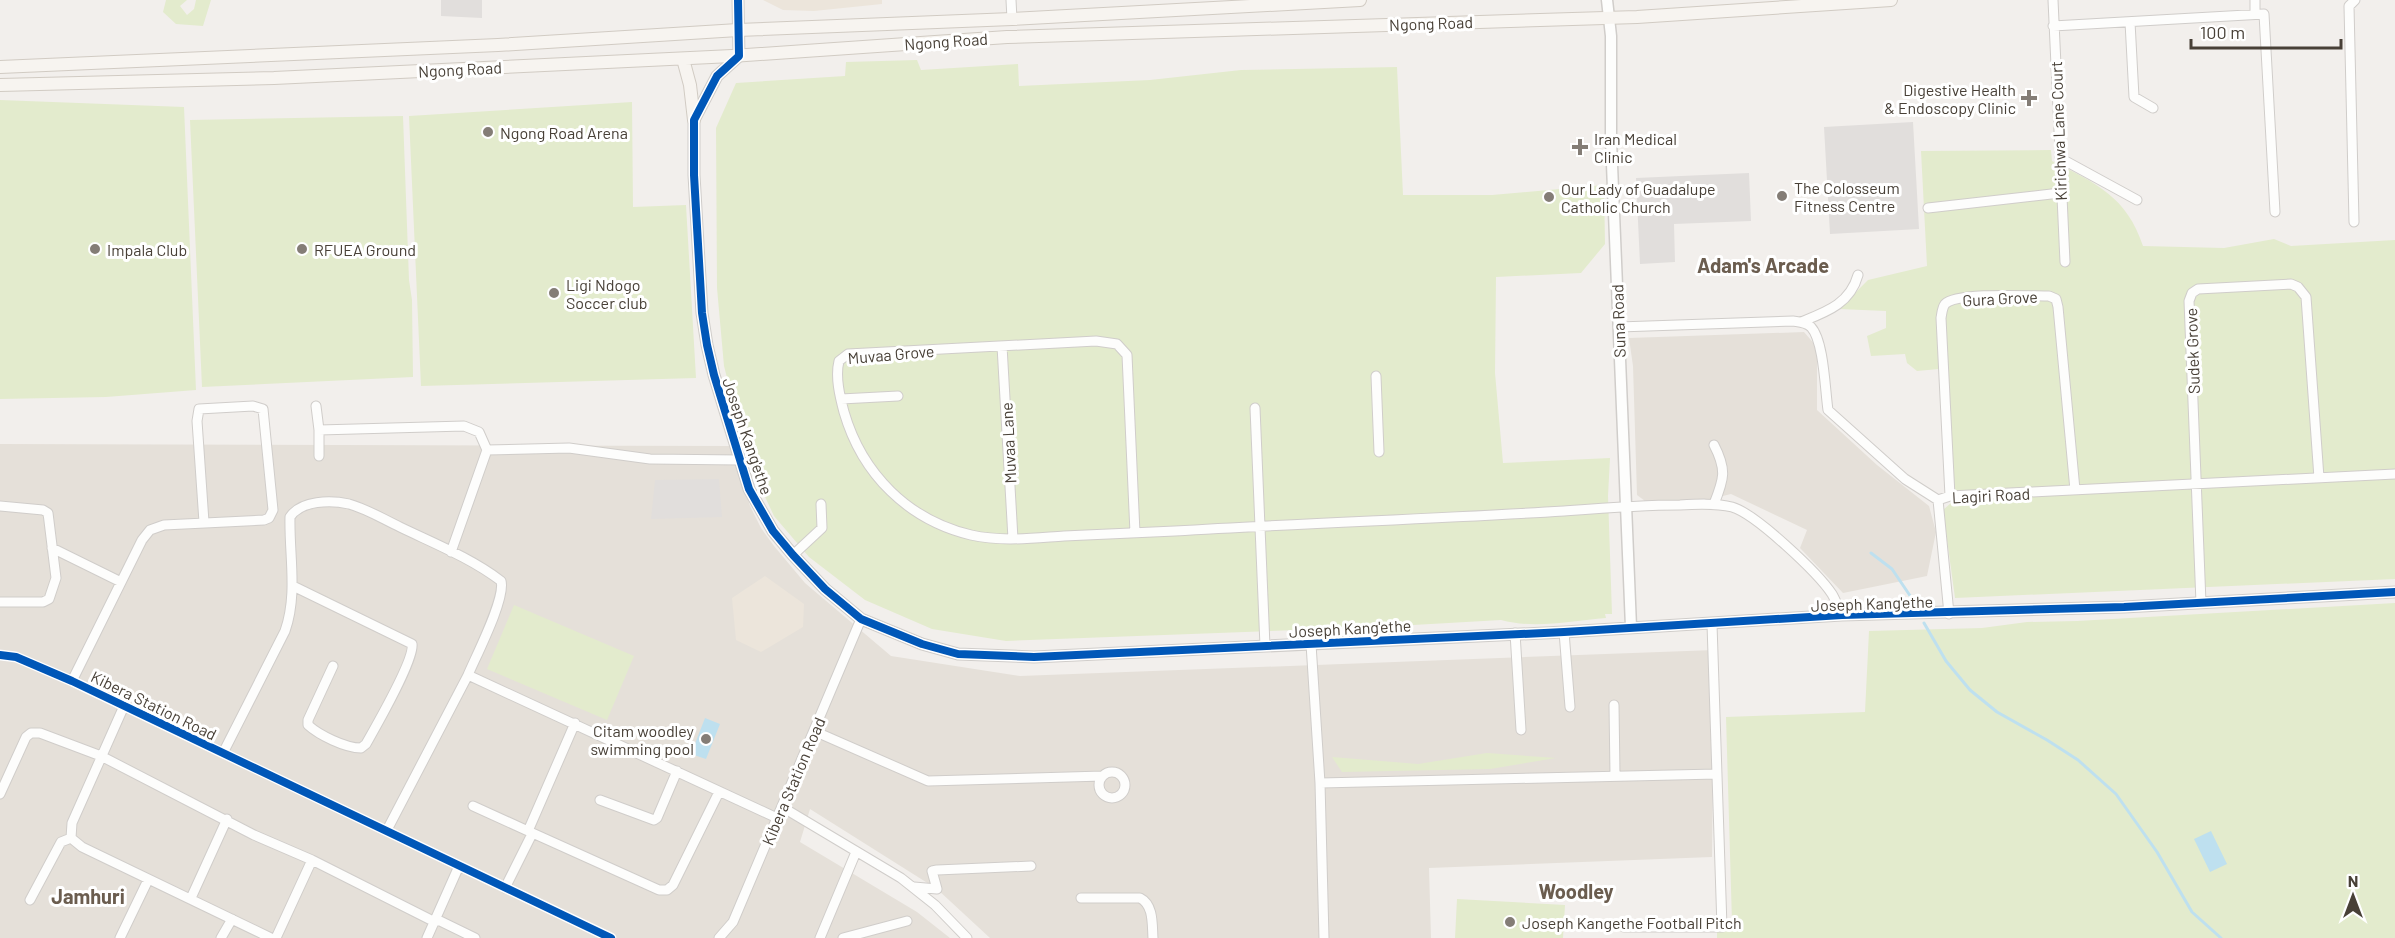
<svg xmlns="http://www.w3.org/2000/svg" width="2395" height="938" viewBox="0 0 2395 938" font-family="Barlow,sans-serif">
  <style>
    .residential { fill: #e5e0d9 }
    .education { fill: #ece5db }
    .green { fill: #e3ebcd }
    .parking { fill: #e1dedc }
    .water { fill: #bee0ef }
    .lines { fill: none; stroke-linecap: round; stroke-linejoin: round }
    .stream { stroke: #bee0ef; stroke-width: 3 }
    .minor-casing { stroke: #d0cdca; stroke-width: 11 }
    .tertiary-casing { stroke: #d0cdca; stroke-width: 13 }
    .secondary-casing { stroke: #d1cbc3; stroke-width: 14 }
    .minor { stroke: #fdfdfc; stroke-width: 9 }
    .tertiary { stroke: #fdfdfc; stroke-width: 10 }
    .secondary { stroke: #f7f4f0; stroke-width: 12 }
    .cycleway-casing { stroke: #fff; stroke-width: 11 }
    .cycleway { stroke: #0057b8; stroke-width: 8 }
    .poi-dot { fill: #847d76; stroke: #fff; stroke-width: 2 }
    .labels { text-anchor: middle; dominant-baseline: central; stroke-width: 6; stroke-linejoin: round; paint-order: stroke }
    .street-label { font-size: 16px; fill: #484037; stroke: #fff }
    .poi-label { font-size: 16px; fill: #484037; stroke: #fff; text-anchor: start }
    .quarter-label { font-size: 20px; font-weight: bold; fill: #6b5d4f; stroke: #fff }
  </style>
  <rect width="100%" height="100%" fill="#f2efec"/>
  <!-- residential -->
  <path class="residential" d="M 1804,332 L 1817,347 L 1817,410 L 1877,465 L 1929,506 L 1936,532 L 1927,576 L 1843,593 L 1800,548 L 1807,530 L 1731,494 L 1698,502 L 1645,501 L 1637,495 L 1633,366 L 1629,338 Z
    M 0,444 L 732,446 L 750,506 L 761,528 L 774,546 L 805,583 L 891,656 L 1020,676 L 1714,650 L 1712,857 L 1429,868 L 1431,938 L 990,938 L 937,889 L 810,809 L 800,842 L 917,912 L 950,938 L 0,938 Z"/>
  <!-- education -->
  <path class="education" d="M 763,0 L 882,0 L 882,4 L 814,11 L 783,10 Z
    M 765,576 L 804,604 L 803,627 L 761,652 L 736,640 L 732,598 Z"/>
  <!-- green -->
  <path class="green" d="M 166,0 L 187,0 L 180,6 L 187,15 L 194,9 L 196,0 L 211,0 L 203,26 L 176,24 L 163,12 Z
    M 917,60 L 921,70 L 1018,64 L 1019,86 L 1150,80 L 1241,70 L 1397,67 L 1403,195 L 1492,195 L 1604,185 L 1605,244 L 1581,273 L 1496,277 L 1495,373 L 1503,463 L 1610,458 L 1608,496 L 1612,614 L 1605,614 L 1606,618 C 1572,621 1533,629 1501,620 L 1378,627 L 1006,641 L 932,629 L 865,600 L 809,557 L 774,516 L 748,460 L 724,366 L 717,288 L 716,128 L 736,83 L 845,76 L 846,62 Z
    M 0,100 L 184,107 L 196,390 L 106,397 L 0,399 Z
    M 632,102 L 633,207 L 686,205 L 696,378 L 421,386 L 409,116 Z
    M 403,116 L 409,280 L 412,300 L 413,377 L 202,387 L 190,120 Z
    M 2051,150 L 2052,161 C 2096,183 2127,197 2143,246 L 2224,248 L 2274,239 L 2291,246 L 2395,240 L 2395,579 L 1955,598 L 1943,510 L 1951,503 L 1939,369 L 1917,371 L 1907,363 L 1905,354 L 1871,356 L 1867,336 L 1886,328 L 1886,311 L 1839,309 L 1868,280 L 1927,266 L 1921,151 Z
    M 2395,603 L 2395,938 L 1717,938 L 1717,923 L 1732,922 L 1726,717 L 1865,712 L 1869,631 L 1982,628 L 2027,622 L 2077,621 Z
    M 514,605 L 634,656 L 607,720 L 487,669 Z
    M 1487,753 L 1556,758 L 1490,769 L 1342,772 L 1332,757 L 1418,764 Z
    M 1457,899 L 1565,905 L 1563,938 L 1455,938 Z"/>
  <!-- parking -->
  <path class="parking" d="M 441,0 L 482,0 L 482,18 L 441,16 Z
    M 1913,122 L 1919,229 L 1830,234 L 1824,127 Z
    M 1749,173 L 1751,221 L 1674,224 L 1675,262 L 1640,264 L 1636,178 Z
    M 719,479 L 722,517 L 651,519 L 655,480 Z"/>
  <!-- water -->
  <path class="water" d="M 705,718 L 720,724 L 706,759 L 691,754 Z
    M 2211,831 L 2227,864 L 2210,872 L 2194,839 Z"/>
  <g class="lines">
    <!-- stream -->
    <path class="stream" d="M 1871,553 L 1892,569 L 1917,606
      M 1924,623 L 1946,661 L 1970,690 L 1997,712 L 2047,740 L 2078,760 L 2116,794 L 2157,852 L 2192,912 L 2221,938"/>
    <defs>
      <path id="minor" d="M 1011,0 L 1012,19
        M 2053,0 L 2065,262
        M 2255,0 L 2255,14
        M 2130,22 L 2134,97 L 2153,108
        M 2053,26 L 2264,14 L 2275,212
        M 2060,158 L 2137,200
        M 1928,208 L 2060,193
        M 2354,222 L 2349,6 L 2355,0
        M 1801,322 C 1826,312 1850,304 1858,275
        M 1619,327 L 1793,321 C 1799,322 1806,322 1811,327 C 1824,341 1825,390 1828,410 L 1905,479 L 1938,500 L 1950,496 L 2395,474
        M 1002,346 L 1013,539
        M 1376,376 L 1379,452
        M 841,399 L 898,396
        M 316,406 L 319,430 L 464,426 L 479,432 L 487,450
        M 1255,408 L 1265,646
        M 319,430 L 319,456
        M 1714,445 C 1727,470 1724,479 1714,504
        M 1950,496 L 1941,318 C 1942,313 1942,308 1945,304 C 1956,292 2030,296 2049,296 L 2056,299 L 2058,307 L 2075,490
        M 1938,500 L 1949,614
        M 0,506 L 43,510 L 48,513 L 56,578 L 49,599 L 43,602 L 0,602
        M 1135,533 L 1127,355 L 1117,344 L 1096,341 L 848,354 L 839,361 C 835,377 840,397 844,412 C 862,474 908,520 971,535 C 1002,542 1033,538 1064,536 C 1101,534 1138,533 1175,531 C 1304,523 1434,519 1564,511 C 1603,508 1641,505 1680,505 C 1697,504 1716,503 1732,507 C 1756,514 1818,573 1832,594 C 1836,601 1839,609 1842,615
        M 52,548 L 121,582
        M 451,552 L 487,450 L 569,448 L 650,459 L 740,460
        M 793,555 L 822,528 L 821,504
        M 293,586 L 412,644 C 415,659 375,728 366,744 L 361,748 C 345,748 319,735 308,725 L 308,720 L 333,666
        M 2201,603 L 2189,301 L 2192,293 L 2198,289 L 2291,284 L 2298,287 L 2306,297 L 2319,478
        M 1564,632 L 1570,707
        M 1515,633 L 1521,730
        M 1311,644 L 1320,783 L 1324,938
        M 0,655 L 16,657 L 72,681 L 611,938
        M 72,681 L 142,540 L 150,530 L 164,525 L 264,520 L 269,518 L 273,510 L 263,409 L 253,406 L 199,409 L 197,421 L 204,522
        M 1614,705 L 1615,775
        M 124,706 L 72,823 L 71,838 L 82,847 L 271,938
        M 814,731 L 928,781 L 1103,776
        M 223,753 L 285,631 C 298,594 289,555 290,517 C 301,500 331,500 349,504 C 367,509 383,519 400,527 C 433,543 471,558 501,581 C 506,598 476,656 468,675
        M1099 785a13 13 0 1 1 26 0a13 13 0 1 1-26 0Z
        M 1320,783 L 1717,774
        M 0,794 L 26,737 L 31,733 L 40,733 L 101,756 L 254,835 L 312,860 L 435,922
        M 600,800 L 654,820 L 657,818 L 677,771
        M 473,806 L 528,831 L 575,723
        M 782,807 L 901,878 L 935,905 L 967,938
        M 387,830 L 468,675 L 777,818
        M 528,831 L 659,890 L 667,890 L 673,885 L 719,792
        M 914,887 L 937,889 L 932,871 L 937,870 L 1031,866
        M 505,888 L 532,834
        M 191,898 L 227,819
        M 1081,898 L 1140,898 C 1154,905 1152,925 1153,938
        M 30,900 L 61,842 L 71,838
        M 436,919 L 475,938
        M 1624,927 L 1722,927 L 1712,624
        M 120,938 L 148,880
        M 221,938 L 232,919
        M 276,938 L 312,860
        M 427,938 L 459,866
        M 719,938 L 733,922 L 861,619
        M 820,938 L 856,852
        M 843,938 L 907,921"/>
      <path id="tertiary" d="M 738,0 L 739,56 L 717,76 L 694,120 L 694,175 L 702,313 L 707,345 L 714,375 L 749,489 L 773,531 L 793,555 L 825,589 L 861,619 L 922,644 L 958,654 L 1034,657 L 1564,632 L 1842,615 L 2124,607 L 2395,592
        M 1607,0 L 1611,36 L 1611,140 L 1631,627"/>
      <path id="secondary" d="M 683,59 L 690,85 L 694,120
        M 0,67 L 498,45 L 738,30 L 1012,19 L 1360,0
        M 0,85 L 274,78 L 732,56 L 1007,37 L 1637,17 L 1891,0"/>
    </defs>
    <!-- minor casing -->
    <use href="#minor" class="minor-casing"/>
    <!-- tertiary casing -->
    <use href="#tertiary" class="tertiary-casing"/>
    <!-- secondary casing -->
    <use href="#secondary" class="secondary-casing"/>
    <!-- minor -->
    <use href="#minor" class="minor"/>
    <!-- tertiary -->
    <use href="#tertiary" class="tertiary"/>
    <!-- secondary -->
    <use href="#secondary" class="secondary"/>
    <defs>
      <path id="cycleway" d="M 738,0 L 739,56 L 717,76 L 694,120 L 694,175 L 702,313 L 707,345 L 714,375 L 749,489 L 773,531 L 793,555 L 825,589 L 861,619 L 922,644 L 958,654 L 1034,657 L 1564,632 L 1842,615 L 2124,607 L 2395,592
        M 0,655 L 16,657 L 72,681 L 611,938"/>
    </defs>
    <!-- cycleway casing -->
    <use href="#cycleway" class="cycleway-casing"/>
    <!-- cycleway -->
    <use href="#cycleway" class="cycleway"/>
  </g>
  <!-- markers -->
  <g class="poi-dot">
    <path d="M2026 89h6v6h6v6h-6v6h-6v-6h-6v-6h6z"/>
    <circle cx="488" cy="132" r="6"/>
    <path d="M1577 138h6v6h6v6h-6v6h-6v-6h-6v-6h6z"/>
    <circle cx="1782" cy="196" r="6"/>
    <circle cx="1549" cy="197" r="6"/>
    <circle cx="95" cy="249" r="6"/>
    <circle cx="302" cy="249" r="6"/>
    <circle cx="554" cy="293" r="6"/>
    <circle cx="706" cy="739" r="6"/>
    <circle cx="1510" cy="922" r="6"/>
  </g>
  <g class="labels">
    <!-- street labels -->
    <g class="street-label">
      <text transform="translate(1431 23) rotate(-2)">Ngong Road</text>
      <text transform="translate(946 41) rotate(-4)">Ngong Road</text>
      <text transform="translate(460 69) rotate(-3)">Ngong Road</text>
      <text transform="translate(2058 131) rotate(-92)">Kirichwa Lane Court</text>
      <text transform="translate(2000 298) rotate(-3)">Gura Grove</text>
      <text transform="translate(1618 321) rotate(-92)">Suna Road</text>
      <text transform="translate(2192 351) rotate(-92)">Sudek Grove</text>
      <text transform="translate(891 354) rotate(-5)">Muvaa Grove</text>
      <text transform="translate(748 436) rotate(71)">Joseph Kang'ethe</text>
      <text transform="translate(1008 443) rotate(-93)">Muvaa Lane</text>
      <text transform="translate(1991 495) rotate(-3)">Lagiri Road</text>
      <text transform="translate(1872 603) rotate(-2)">Joseph Kang'ethe</text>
      <text transform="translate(1350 628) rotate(-3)">Joseph Kang'ethe</text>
      <text transform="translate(154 705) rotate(26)">Kibera Station Road</text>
      <text transform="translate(793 781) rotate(-67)">Kibera Station Road</text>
    </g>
    <!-- poi labels -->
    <g class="poi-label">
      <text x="2016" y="89" text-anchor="end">Digestive Health<tspan x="2016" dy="18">&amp; Endoscopy Clinic</tspan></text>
      <text x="500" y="132">Ngong Road Arena</text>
      <text x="1594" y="138">Iran Medical<tspan x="1594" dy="18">Clinic</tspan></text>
      <text x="1794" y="187">The Colosseum<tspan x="1794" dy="18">Fitness Centre</tspan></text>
      <text x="1561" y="188">Our Lady of Guadalupe<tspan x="1561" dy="18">Catholic Church</tspan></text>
      <text x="107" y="249">Impala Club</text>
      <text x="314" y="249">RFUEA Ground</text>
      <text x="566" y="284">Ligi Ndogo<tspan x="566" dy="18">Soccer club</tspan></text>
      <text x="694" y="730" text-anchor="end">Citam woodley<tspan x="694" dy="18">swimming pool</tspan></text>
      <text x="1522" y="922">Joseph Kangethe Football Pitch</text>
    </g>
    <!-- quarter labels -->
    <g class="quarter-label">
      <text x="1763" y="265">Adam's Arcade</text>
      <text x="1576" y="891">Woodley</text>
      <text x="88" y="896">Jamhuri</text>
    </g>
  </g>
  <!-- north arrow -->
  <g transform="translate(2353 896)" stroke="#ffffff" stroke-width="4.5" paint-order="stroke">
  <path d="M0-4.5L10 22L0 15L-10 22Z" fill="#484037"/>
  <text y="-9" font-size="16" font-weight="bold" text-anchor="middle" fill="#484037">N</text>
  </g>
  <!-- scale -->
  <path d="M2191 39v9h150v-9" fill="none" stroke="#484037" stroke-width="3"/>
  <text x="2200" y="39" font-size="18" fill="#484037" stroke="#ffffff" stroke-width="4.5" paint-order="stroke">100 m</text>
</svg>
